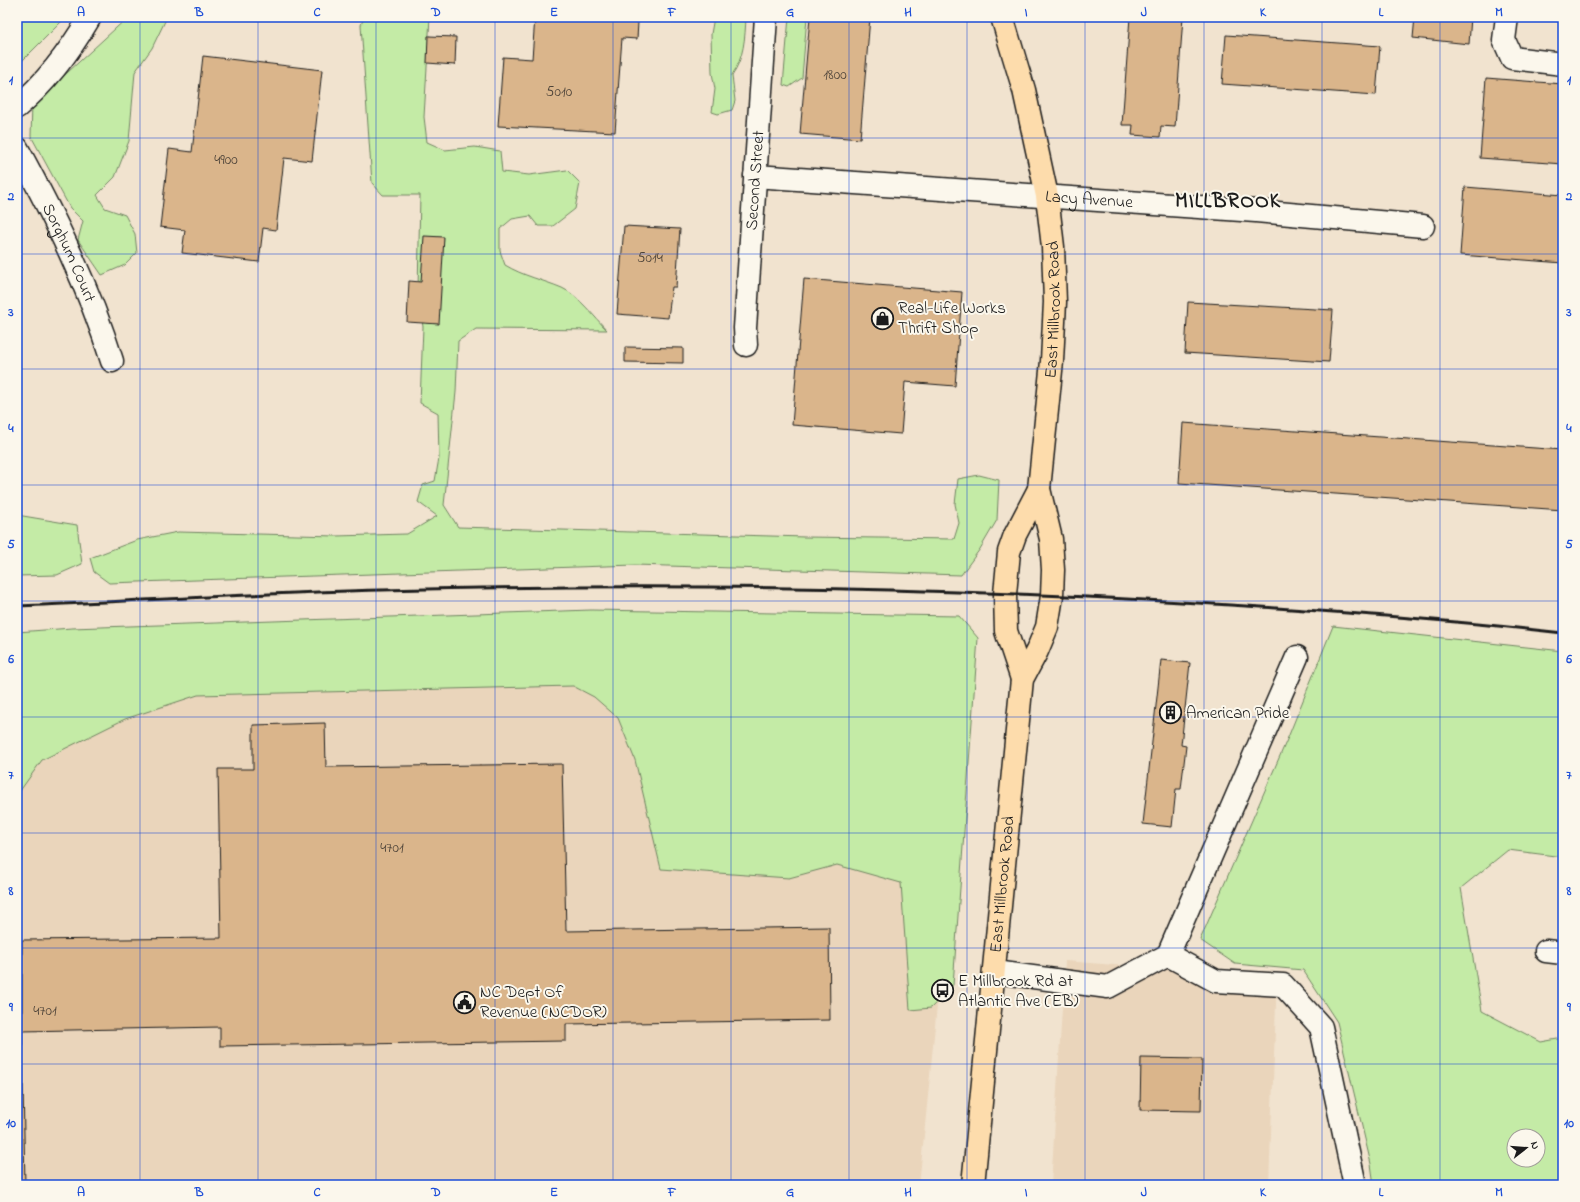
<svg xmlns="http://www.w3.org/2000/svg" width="1580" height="1202" viewBox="0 0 1580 1202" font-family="'Indie Flower',sans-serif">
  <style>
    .built { fill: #ead5bb }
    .green { fill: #c4eba6; stroke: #708461; fill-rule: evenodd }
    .building { fill: #dab58b; stroke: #1c1c1c }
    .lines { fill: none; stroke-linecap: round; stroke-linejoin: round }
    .minor-casing { stroke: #1c1c1c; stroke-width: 25 }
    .major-casing { stroke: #1c1c1c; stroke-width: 25 }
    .minor { stroke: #fbf7ec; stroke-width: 22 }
    .major { stroke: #fddcac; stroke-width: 22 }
    .rail { stroke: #1c1c1c; stroke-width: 3 }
    .grid { fill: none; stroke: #1d4ed8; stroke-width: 1; stroke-opacity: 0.55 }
    .labels { text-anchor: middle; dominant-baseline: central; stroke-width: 4; stroke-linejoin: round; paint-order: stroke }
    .number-label { font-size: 15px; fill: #4c4238 }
    .street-label { font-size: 17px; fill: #1c1c1c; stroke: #fbf7ec }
    .poi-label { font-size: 17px; fill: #1c1c1c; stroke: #fbf7ec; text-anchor: start }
    .district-label { font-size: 21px; font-weight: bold; letter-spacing: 1px; fill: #1c1c1c; stroke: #fbf7ec }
    .neatline { fill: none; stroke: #1d4ed8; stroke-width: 1.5 }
    .grid-label { font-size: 13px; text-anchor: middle; font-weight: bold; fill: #1d4ed8 }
  </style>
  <rect width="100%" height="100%" fill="#f1e3cf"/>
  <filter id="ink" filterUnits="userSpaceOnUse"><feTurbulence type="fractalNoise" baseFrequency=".025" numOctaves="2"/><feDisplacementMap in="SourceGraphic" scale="8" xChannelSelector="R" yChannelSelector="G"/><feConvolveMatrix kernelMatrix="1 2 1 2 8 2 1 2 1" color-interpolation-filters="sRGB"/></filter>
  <g filter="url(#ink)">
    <!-- built -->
    <path class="built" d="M 971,668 L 919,1185 L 17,1185 L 17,673 Z
      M 1065,961 L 1277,978 L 1269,1185 L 1051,1185 Z"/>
    <!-- green -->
    <path class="green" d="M 17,17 L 66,17 L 17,66 Z
      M 128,17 L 167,17 L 152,48 L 135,72 L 129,141 L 115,177 L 97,195 L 105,208 L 125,215 L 135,234 L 137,253 L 125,265 L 102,275 L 78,240 L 83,221 L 70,208 L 31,136 L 32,105 Z
      M 364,17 L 430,17 L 424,117 L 427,142 L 445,150 L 475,147 L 500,151 L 502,172 L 529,175 L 567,170 L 580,183 L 575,209 L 553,226 L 538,226 L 530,216 L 512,219 L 500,229 L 500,251 L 505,265 C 523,276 543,280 562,288 C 578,295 595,318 607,330 L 476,329 L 458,341 L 456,392 L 444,505 L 458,527 L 805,537 L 954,539 L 959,523 L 955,504 L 958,479 L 979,475 L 999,480 L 997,520 L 980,549 L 961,575 L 635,565 L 109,583 L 94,572 L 90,558 L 137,540 L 178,532 L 336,536 L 407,534 L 437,516 L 418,502 L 423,485 L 435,481 L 439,458 L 438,413 L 420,403 L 423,327 L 418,290 L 420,195 L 383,195 L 372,183 L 361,25 Z
      M 714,17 L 746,17 C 745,38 744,58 732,75 L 735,101 L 732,110 L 718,114 L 712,112 L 715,89 L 712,73 L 711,34 Z
      M 789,17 L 807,17 L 802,78 L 789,87 L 783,85 Z
      M 17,515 L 77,525 L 82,564 L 57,575 L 17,576 Z
      M 591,610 L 959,616 L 978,638 L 953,985 L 931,1008 L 910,1010 L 901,883 L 837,865 L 789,878 L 661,869 L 635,760 L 618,718 L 594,697 L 573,686 L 198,695 L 125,719 L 42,760 L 17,795 L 17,632 L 72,628 Z
      M 1333,626 L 1563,651 L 1563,857 L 1508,850 L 1461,888 L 1482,1011 L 1541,1042 L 1563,1038 L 1563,1185 L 1374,1185 L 1371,1164 L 1337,1022 L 1303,970 L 1235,964 L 1200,940 L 1289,735 ZM 1514,1136 L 1538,1136 L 1538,1160 L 1514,1160 Z"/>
    <!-- building -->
    <path class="building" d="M 535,17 L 624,17 L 623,20 L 638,22 L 637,39 L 622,38 L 615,132 L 498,126 L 503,57 L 532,59 Z
      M 810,17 L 870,17 L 860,139 L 800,134 Z
      M 1130,17 L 1183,17 L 1175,127 L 1161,126 L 1160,137 L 1132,135 L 1133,125 L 1122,125 Z
      M 1415,17 L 1471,17 L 1469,44 L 1413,38 Z
      M 1226,35 L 1380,46 L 1376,95 L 1222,84 Z
      M 428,36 L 456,37 L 455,65 L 427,63 Z
      M 203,56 L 322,70 L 312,161 L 284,158 L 276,230 L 263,228 L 259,262 L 182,253 L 185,230 L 160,227 L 169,149 L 192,152 Z
      M 1486,78 L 1563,84 L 1563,164 L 1480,158 Z
      M 1465,187 L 1563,195 L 1563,263 L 1460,255 Z
      M 624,226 L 680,229 L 676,287 L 672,287 L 668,318 L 617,314 Z
      M 424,236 L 444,237 L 439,324 L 407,322 L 409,281 L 421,282 Z
      M 804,279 L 962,292 L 955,386 L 905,382 L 901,434 L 792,425 Z
      M 1188,302 L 1333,310 L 1329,362 L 1185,353 Z
      M 625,347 L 683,348 L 683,363 L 625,362 Z
      M 1183,423 L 1563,450 L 1563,510 L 1179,483 Z
      M 1161,660 L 1190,663 L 1181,745 L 1186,746 L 1181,789 L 1176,789 L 1172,827 L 1143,824 Z
      M 325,723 L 326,767 L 562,764 L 566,931 L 829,927 L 830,1020 L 566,1024 L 566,1041 L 220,1046 L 220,1027 L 22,1031 L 22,940 L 221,938 L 218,769 L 253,769 L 253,725 Z
      M 17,1031 L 22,1031 L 25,1185 L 17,1185 Z
      M 1141,1058 L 1202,1059 L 1201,1111 L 1140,1110 Z"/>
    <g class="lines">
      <defs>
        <g id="minor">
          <path d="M 1507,17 L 1504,40 L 1512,58 L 1563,64"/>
          <path d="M 17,107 C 48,81 70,51 90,17"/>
          <path id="s1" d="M 17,148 C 54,216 89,287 112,361"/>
          <path id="s2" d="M 755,176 L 1256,211 L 1423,226"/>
          <path id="s3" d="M 746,345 L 745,328 L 766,17"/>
          <path d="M 1546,951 L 1563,953"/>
          <path d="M 1168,955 L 1216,981 L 1283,985 L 1321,1027 L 1355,1185"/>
          <path d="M 995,972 L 1108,987 L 1168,955 L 1297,657"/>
        </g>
        <g id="major">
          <path d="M 1022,679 L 1006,631 L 1005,594 L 1009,552 L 1015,535 L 1039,489"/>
          <path id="s4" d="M 973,1185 L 1022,679 L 1037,651 L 1047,627 L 1052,596 L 1053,570 L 1051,539 L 1039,489 L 1052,361 L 1055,302 L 1053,247 L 1047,196 L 1024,90 L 1002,17"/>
        </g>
      </defs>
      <!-- minor casing -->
      <use href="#minor" class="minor-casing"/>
      <!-- major casing -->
      <use href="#major" class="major-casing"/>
      <!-- minor -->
      <use href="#minor" class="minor"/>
      <!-- major -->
      <use href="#major" class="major"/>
      <!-- rail -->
      <path class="rail" d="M 17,606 C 139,601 260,593 382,590 C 665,583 948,587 1230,605 C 1341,612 1452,620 1563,633"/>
    </g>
  </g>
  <!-- grid -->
  <path class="grid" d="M 140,17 L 140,1185M 258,17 L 258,1185M 376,17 L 376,1185M 495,17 L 495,1185M 613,17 L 613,1185M 731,17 L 731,1185M 849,17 L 849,1185M 967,17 L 967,1185M 1085,17 L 1085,1185M 1204,17 L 1204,1185M 1322,17 L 1322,1185M 1440,17 L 1440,1185M 17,138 L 1563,138M 17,254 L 1563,254M 17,369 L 1563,369M 17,485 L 1563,485M 17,601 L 1563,601M 17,717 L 1563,717M 17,833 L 1563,833M 17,948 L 1563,948M 17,1064 L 1563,1064"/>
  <!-- icons -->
  <defs>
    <symbol id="shop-ring" viewBox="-11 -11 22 22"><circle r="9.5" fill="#fbf7ec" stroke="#1c1c1c" stroke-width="1.5"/><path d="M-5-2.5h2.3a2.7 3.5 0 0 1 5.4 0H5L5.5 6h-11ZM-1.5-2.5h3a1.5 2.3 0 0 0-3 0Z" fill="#1c1c1c"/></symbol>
    <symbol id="building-ring" viewBox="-11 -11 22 22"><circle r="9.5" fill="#fbf7ec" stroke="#1c1c1c" stroke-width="1.5"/><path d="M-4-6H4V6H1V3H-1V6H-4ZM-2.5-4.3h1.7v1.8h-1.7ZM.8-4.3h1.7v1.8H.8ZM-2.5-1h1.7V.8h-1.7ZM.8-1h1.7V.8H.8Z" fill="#1c1c1c"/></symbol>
    <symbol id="bus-ring" viewBox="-11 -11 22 22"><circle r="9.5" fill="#fbf7ec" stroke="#1c1c1c" stroke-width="1.5"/><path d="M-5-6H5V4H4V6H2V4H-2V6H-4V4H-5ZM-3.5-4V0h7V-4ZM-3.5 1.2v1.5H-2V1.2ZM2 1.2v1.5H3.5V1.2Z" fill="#1c1c1c"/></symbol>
    <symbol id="civic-ring" viewBox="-11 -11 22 22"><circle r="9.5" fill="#fbf7ec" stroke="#1c1c1c" stroke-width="1.5"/><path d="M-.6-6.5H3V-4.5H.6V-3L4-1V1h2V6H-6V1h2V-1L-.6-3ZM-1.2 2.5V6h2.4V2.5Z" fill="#1c1c1c"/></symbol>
  </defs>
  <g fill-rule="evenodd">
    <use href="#shop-ring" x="870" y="306" width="25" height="25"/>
    <use href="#building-ring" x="1158" y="700" width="25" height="25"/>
    <use href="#bus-ring" x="930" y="978" width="25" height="25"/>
    <use href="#civic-ring" x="452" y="990" width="25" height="25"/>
  </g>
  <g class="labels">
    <!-- number labels -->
    <g class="number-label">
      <text x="835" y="75">1800</text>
      <text x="559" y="92">5010</text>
      <text x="226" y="160">4900</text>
      <text x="650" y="258">5014</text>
      <text x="392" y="848">4701</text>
      <text x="45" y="1011">4701</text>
    </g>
    <!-- street labels -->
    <g class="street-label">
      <text stroke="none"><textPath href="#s3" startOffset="165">Second Street</textPath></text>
      <text stroke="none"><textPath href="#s2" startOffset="335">Lacy Avenue</textPath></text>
      <text stroke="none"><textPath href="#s1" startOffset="117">Sorghum Court</textPath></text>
      <text stroke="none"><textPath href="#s4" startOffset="886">East Millbrook Road</textPath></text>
      <text stroke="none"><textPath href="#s4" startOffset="302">East Millbrook Road</textPath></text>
    </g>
    <!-- poi labels -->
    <g class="poi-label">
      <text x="898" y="308">Real-Life Works<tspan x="898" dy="20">Thrift Shop</tspan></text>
      <text x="1186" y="713">American Pride</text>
      <text x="958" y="981">E Millbrook Rd at<tspan x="958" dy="20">Atlantic Ave (EB)</tspan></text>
      <text x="480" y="992">NC Dept Of<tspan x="480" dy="20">Revenue (NCDOR)</tspan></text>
    </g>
    <!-- district labels -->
    <g class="district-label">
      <text x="1228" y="202">MILLBROOK</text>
    </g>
  </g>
  <!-- margin -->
  <rect width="1580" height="1202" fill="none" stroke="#fbf7ec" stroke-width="44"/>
  <!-- north arrow -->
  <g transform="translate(1526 1148) rotate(73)"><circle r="19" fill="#fbf7ec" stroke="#a29f99"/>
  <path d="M0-3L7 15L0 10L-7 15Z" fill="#1c1c1c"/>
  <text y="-6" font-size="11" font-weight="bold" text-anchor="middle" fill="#1c1c1c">N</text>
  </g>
  <rect x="22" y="22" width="1536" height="1158" class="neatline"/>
  <g class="grid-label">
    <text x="81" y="16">A</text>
    <text x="199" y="16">B</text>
    <text x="317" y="16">C</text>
    <text x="436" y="16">D</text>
    <text x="554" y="16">E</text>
    <text x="672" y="16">F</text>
    <text x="790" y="16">G</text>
    <text x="908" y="16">H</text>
    <text x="1026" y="16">I</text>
    <text x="1144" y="16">J</text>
    <text x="1263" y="16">K</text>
    <text x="1381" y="16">L</text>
    <text x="1499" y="16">M</text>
    <text x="11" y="84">1</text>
    <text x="1569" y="84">1</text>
    <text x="11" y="200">2</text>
    <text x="1569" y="200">2</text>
    <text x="11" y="316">3</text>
    <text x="1569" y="316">3</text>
    <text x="11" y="432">4</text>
    <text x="1569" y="432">4</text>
    <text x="11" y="548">5</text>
    <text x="1569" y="548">5</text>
    <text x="11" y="663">6</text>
    <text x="1569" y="663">6</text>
    <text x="11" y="779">7</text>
    <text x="1569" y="779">7</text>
    <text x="11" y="895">8</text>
    <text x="1569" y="895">8</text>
    <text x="11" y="1011">9</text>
    <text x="1569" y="1011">9</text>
    <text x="11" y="1127">10</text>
    <text x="1569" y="1127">10</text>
    <text x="81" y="1196">A</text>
    <text x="199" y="1196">B</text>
    <text x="317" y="1196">C</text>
    <text x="436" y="1196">D</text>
    <text x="554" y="1196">E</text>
    <text x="672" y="1196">F</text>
    <text x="790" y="1196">G</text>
    <text x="908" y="1196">H</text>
    <text x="1026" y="1196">I</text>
    <text x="1144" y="1196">J</text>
    <text x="1263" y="1196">K</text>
    <text x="1381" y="1196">L</text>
    <text x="1499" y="1196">M</text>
  </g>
</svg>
